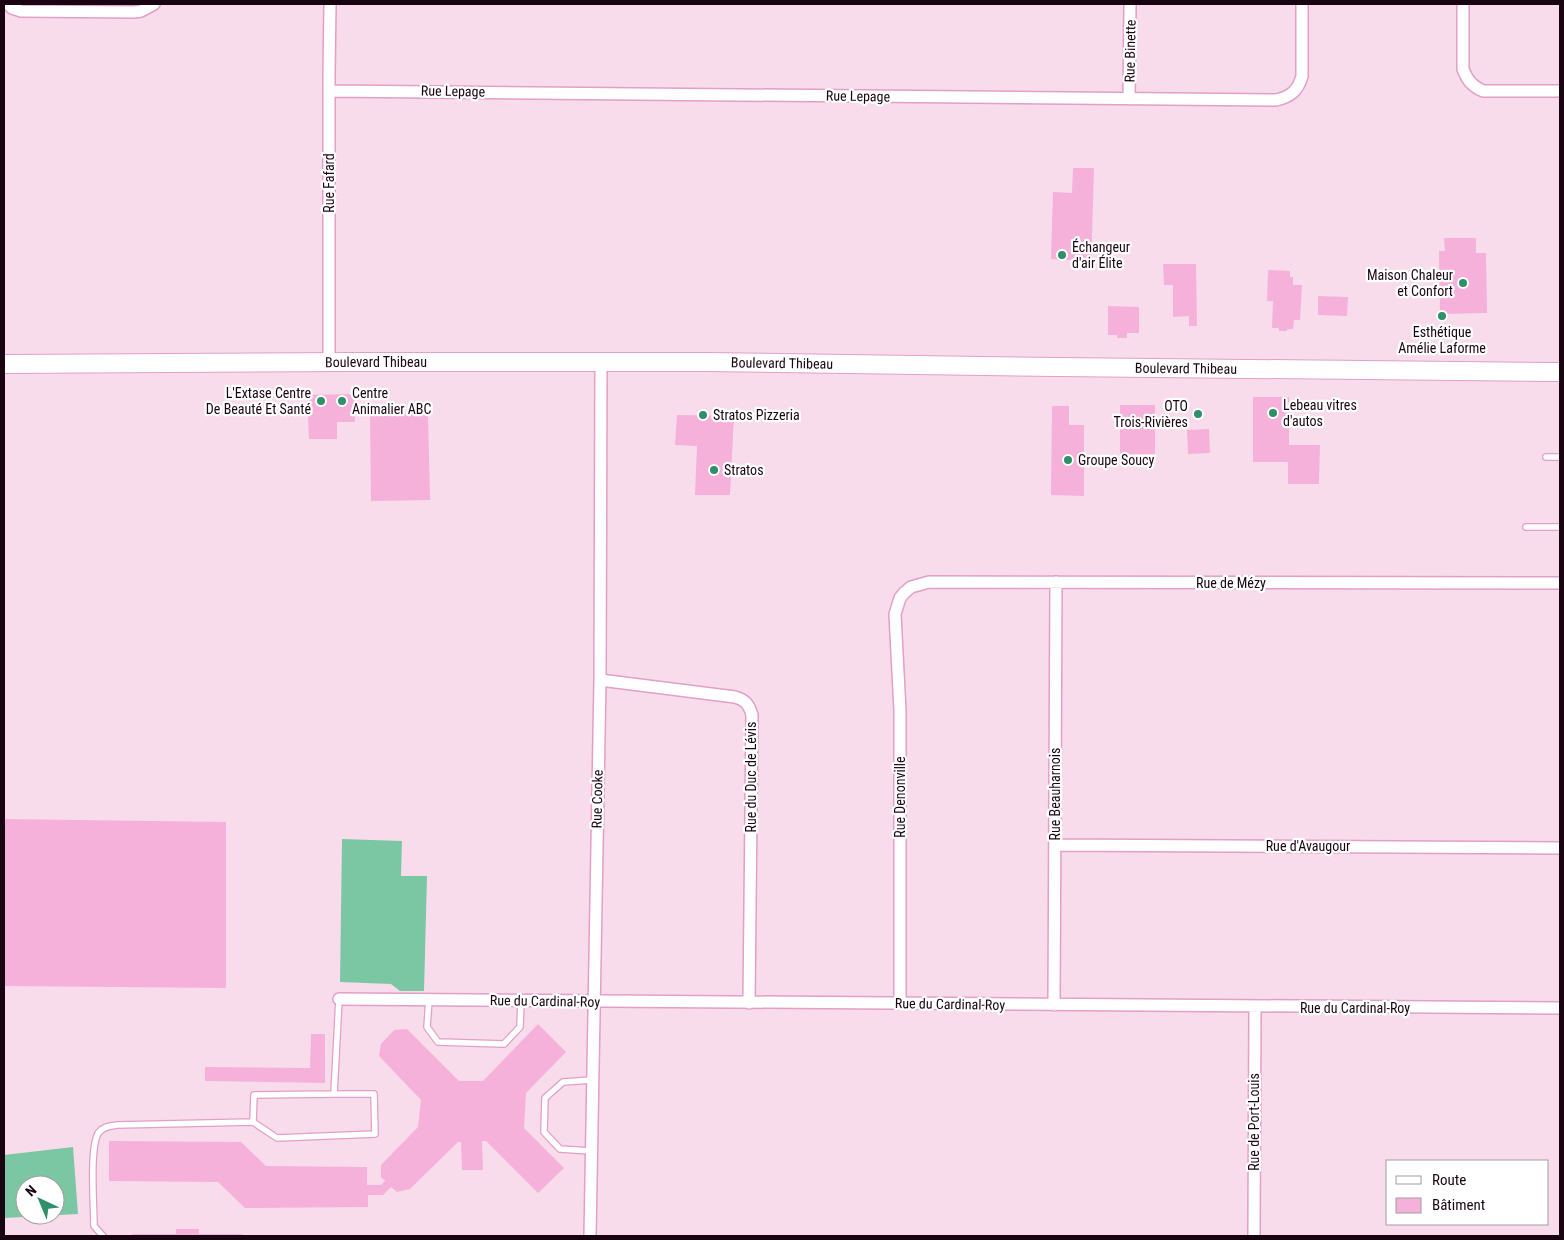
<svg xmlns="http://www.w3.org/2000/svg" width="1564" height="1240" viewBox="0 0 1564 1240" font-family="'Roboto Condensed',sans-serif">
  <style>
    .forest { fill: #7cc7a3; fill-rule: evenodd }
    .building { fill: #f5b1da }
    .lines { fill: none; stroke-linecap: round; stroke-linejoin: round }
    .lane-casing { stroke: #e29fc7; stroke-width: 8 }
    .street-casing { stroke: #e29fc7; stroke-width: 14 }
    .primary-casing { stroke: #e29fc7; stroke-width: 20 }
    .lane { stroke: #fff; stroke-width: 5.5 }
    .street { stroke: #fff; stroke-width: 11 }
    .primary { stroke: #fff; stroke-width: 18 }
    .poi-dot { fill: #2f8f69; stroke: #fff; stroke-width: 2 }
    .labels { text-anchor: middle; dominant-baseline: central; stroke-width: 4.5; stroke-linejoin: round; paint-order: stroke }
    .street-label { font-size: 14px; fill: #190411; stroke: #fff }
    .poi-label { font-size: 14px; fill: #190411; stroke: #fff; text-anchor: start }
  </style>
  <rect width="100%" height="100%" fill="#f8dcec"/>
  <!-- forest -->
  <path class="forest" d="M 342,839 L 402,841 L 401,876 L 427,876 L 424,991 L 400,991 L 391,984 L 340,982 Z
    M 73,1147 L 78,1214 L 4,1218 L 4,1155 ZM 25,1185 L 55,1185 L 55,1215 L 25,1215 Z"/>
  <!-- building -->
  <path class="building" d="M 1073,168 L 1094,168 L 1091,268 L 1072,267 L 1072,260 L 1051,259 L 1053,192 L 1072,193 Z
    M 1444,238 L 1476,238 L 1476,253 L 1486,253 L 1487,313 L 1440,314 L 1439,251 L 1445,251 Z
    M 1163,264 L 1196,264 L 1197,326 L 1189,326 L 1189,316 L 1173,317 L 1173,285 L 1164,285 Z
    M 1268,270 L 1290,271 L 1290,277 L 1293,277 L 1293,285 L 1302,285 L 1300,320 L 1294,320 L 1293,329 L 1288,329 L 1286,331 L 1279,331 L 1279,328 L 1272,328 L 1273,301 L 1267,301 Z
    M 1318,296 L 1348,297 L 1347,316 L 1318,315 Z
    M 1108,306 L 1139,307 L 1139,333 L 1127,333 L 1127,338 L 1117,338 L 1117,335 L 1108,335 Z
    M 354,394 L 355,422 L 337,422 L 337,439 L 309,439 L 307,395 Z
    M 1253,397 L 1289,397 L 1289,445 L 1320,445 L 1319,484 L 1288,484 L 1288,462 L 1253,462 Z
    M 1120,405 L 1155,405 L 1155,454 L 1120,454 Z
    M 1052,406 L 1069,406 L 1069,425 L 1084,425 L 1084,496 L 1051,495 Z
    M 428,414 L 430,500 L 371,501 L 370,415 Z
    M 677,415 L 734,416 L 730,495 L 695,495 L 697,446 L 675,445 Z
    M 1209,429 L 1210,453 L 1188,454 L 1187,430 Z
    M 4,819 L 226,822 L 226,988 L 4,986 Z
    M 538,1024 L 566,1052 L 526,1093 L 524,1128 L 564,1168 L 538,1193 L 486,1141 L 482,1141 L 483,1170 L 462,1170 L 461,1142 L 458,1142 L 410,1189 L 397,1192 L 391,1187 L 383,1195 L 368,1195 L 368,1207 L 245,1208 L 218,1182 L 109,1181 L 109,1141 L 241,1142 L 266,1166 L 367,1167 L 367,1185 L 381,1185 L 385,1181 L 381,1177 L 381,1165 L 418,1127 L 421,1100 L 379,1056 L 381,1044 L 394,1030 L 407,1029 L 459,1081 L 483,1081 Z
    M 311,1034 L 325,1034 L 325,1083 L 205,1081 L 205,1067 L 310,1068 Z
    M 176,1229 L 199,1229 L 199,1234 L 242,1234 L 243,1236 L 132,1236 L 132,1234 L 176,1234 Z"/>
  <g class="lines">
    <defs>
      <path id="lane" d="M 1546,457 L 1560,457
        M 1526,527 L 1560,527
        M 429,1000 L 427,1027 L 438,1042 L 504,1044 L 520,1027 L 521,1001
        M 334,1094 L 374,1094 L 375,1134 L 277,1138 L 253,1122 L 254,1095 L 334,1094 L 339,999
        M 591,1151 L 560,1149 L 544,1132 L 545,1098 L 563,1082 L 592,1080
        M 103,1236 L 94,1226 C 94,1207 89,1145 99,1132 C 104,1126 111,1126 117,1125 L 253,1122"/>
      <path id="street" d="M 8,4 L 12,8 L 21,11 L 134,12 L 141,11 L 154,4
        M 1463,4 L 1463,69 C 1467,80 1472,86 1483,91 L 1560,91
        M 329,91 L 1276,100 C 1290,97 1298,91 1302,76 L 1302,4
        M 1129,99 L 1130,4
        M 329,362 L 329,75 L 330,4
        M 600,680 L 735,697 C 745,700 749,704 752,715 L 749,1003
        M 1055,845 L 1560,848
        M 339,999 L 1560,1008
        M 900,1003 L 900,711 L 895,614 L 900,598 L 904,593 L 911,587 L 929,582 L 1560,583
        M 1054,1005 L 1056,582
        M 590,1236 L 600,680 L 601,362
        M 1254,1236 L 1255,1007"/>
      <g id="primary">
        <path id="s1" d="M 4,364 L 349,362 L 706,362 L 1058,367 L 1560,372"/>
      </g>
    </defs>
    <!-- lane casing -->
    <use href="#lane" class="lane-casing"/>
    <!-- street casing -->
    <use href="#street" class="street-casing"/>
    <!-- primary casing -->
    <use href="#primary" class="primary-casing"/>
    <!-- lane -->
    <use href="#lane" class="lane"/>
    <!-- street -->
    <use href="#street" class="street"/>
    <!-- primary -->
    <use href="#primary" class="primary"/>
  </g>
  <!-- markers -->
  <g class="poi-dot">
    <circle cx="1062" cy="255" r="5"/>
    <circle cx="1463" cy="283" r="5"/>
    <circle cx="1442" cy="316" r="5"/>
    <circle cx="321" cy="401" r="5"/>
    <circle cx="342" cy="401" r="5"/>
    <circle cx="1273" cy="413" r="5"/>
    <circle cx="1198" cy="414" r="5"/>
    <circle cx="703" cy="415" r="5"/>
    <circle cx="1068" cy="460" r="5"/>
    <circle cx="714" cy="470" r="5"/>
  </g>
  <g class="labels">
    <!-- street labels -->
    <g class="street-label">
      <text transform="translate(1130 51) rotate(-89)">Rue Binette</text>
      <text transform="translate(453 91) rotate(1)">Rue Lepage</text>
      <text transform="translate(858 96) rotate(1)">Rue Lepage</text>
      <text transform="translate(329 183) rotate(-90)">Rue Fafard</text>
      <text stroke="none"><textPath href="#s1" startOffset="372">Boulevard Thibeau</textPath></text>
      <text stroke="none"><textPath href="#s1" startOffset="778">Boulevard Thibeau</textPath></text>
      <text stroke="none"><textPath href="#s1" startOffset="1182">Boulevard Thibeau</textPath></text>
      <text x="1231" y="583">Rue de Mézy</text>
      <text transform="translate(751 777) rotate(-90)">Rue du Duc de Lévis</text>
      <text transform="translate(1055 794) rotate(-90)">Rue Beauharnois</text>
      <text transform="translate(900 797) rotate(-90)">Rue Denonville</text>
      <text transform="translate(597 799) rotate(-89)">Rue Cooke</text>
      <text x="1308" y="846">Rue d'Avaugour</text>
      <text transform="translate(545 1001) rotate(1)">Rue du Cardinal-Roy</text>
      <text transform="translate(950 1004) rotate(1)">Rue du Cardinal-Roy</text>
      <text x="1355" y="1008">Rue du Cardinal-Roy</text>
      <text transform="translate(1254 1122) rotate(-90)">Rue de Port-Louis</text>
    </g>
    <!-- poi labels -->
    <g class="poi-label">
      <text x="1072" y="247">Échangeur<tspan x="1072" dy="16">d'air Élite</tspan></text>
      <text x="1453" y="275" text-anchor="end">Maison Chaleur<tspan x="1453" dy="16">et Confort</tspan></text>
      <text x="1442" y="332" text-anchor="middle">Esthétique<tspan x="1442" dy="16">Amélie Laforme</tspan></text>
      <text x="311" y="393" text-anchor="end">L'Extase Centre<tspan x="311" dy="16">De Beauté Et Santé</tspan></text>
      <text x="352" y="393">Centre<tspan x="352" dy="16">Animalier ABC</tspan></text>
      <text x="1283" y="405">Lebeau vitres<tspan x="1283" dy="16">d'autos</tspan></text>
      <text x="1188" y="406" text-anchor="end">OTO<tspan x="1188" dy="16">Trois-Rivières</tspan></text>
      <text x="713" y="415">Stratos Pizzeria</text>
      <text x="1078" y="460">Groupe Soucy</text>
      <text x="724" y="470">Stratos</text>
    </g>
  </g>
  <!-- border -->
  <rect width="1564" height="1240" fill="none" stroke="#190411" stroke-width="10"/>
  <!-- legend -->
  <rect x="1386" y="1160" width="162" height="65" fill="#ffffff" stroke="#a39ba0"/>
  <rect x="1396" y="1176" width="25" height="8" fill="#ffffff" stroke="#a39ba0"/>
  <text x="1432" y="1185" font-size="15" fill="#190411">Route</text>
  <rect x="1396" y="1198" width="25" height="15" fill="#f5b1da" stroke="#a39ba0"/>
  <text x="1432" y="1210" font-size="15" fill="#190411">Bâtiment</text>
  <!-- north arrow -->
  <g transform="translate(40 1200) rotate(316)"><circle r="24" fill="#ffffff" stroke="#a39ba0"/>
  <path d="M0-4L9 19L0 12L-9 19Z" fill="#2f8f69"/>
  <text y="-8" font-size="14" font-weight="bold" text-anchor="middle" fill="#190411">N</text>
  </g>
</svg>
